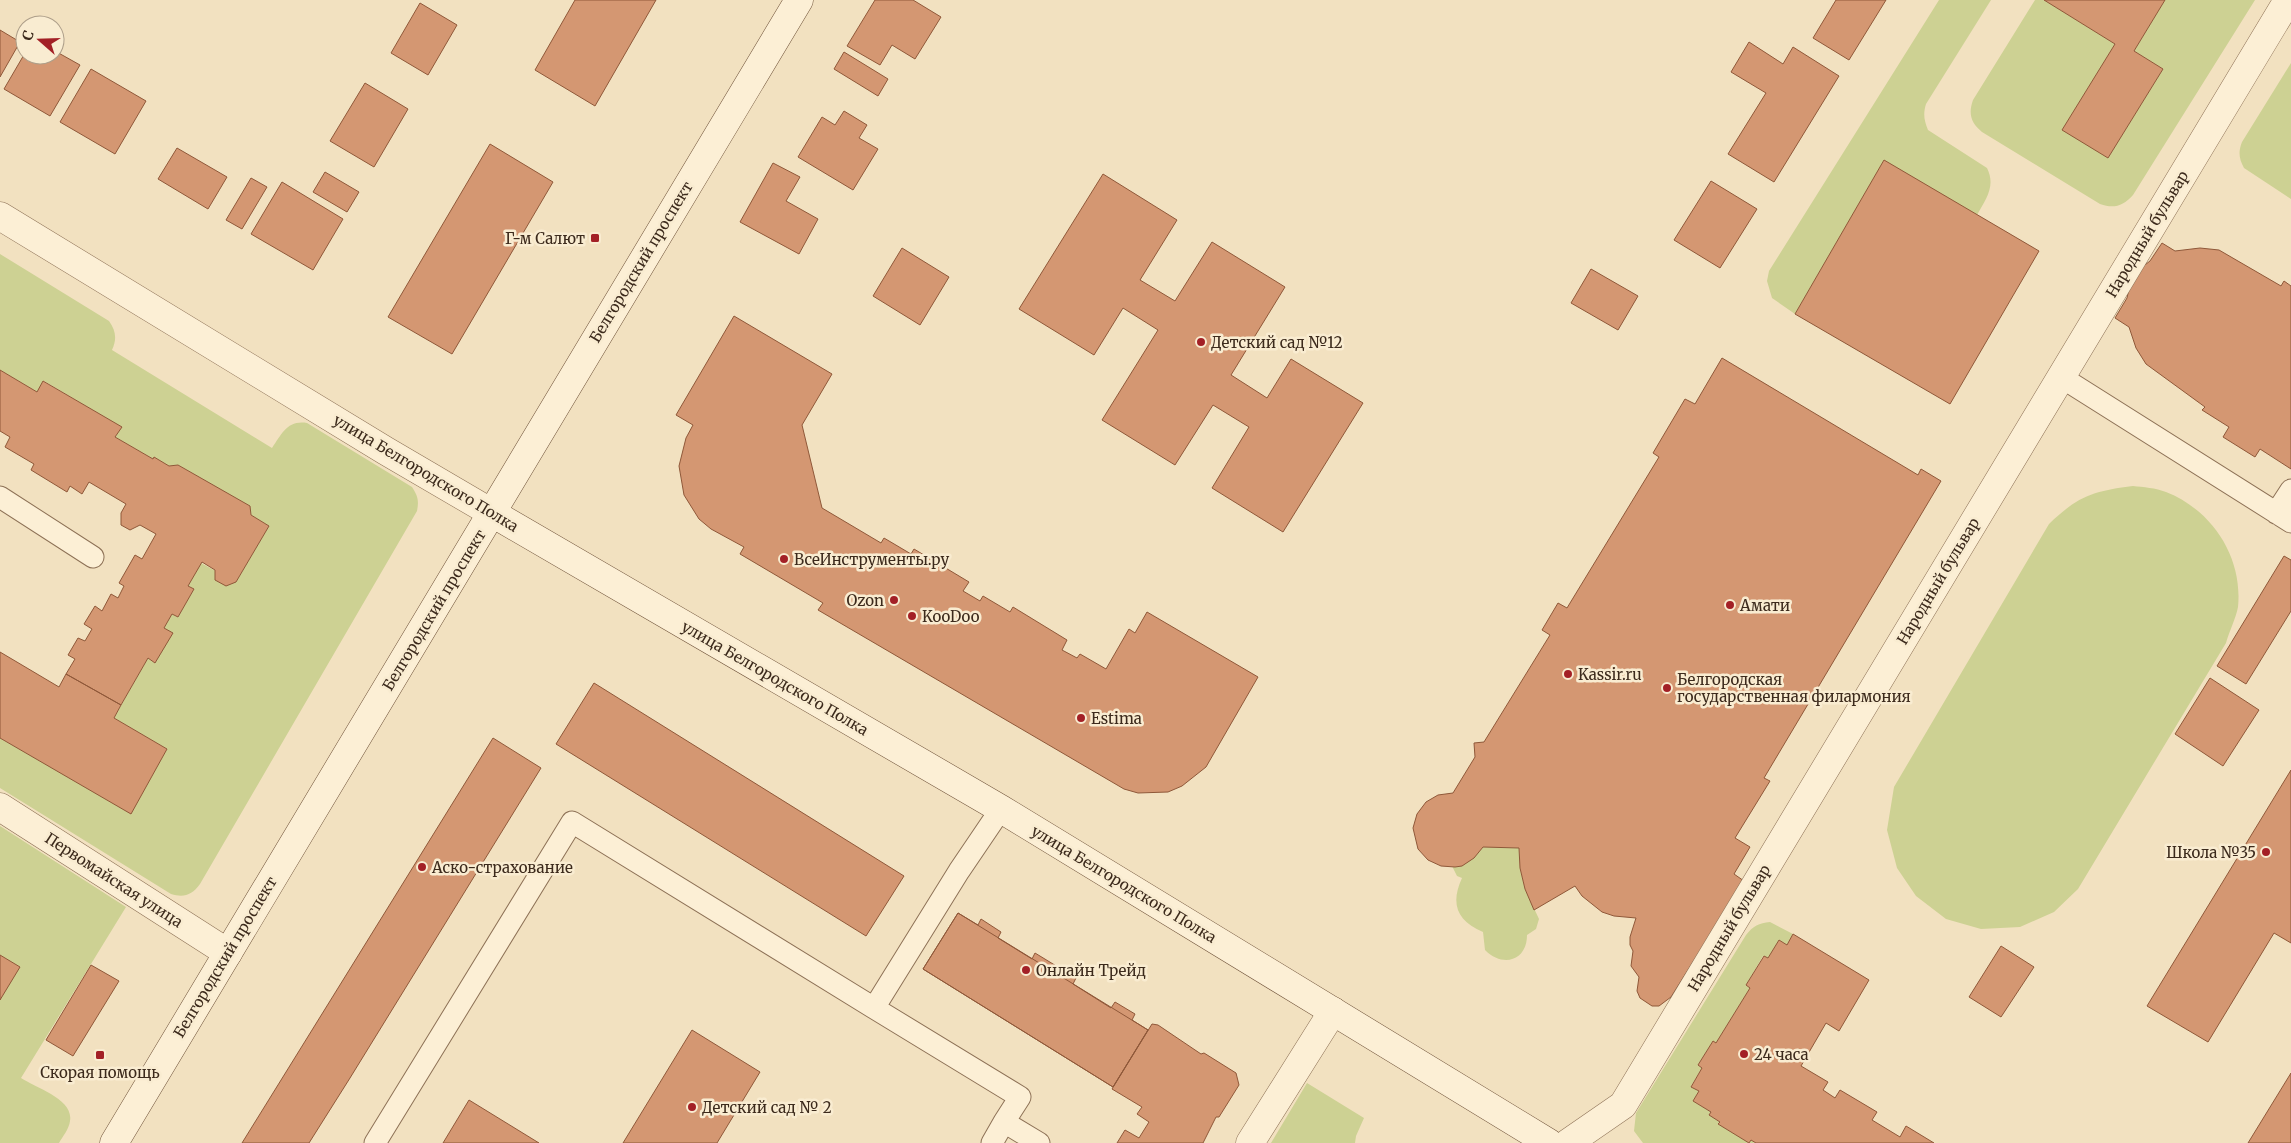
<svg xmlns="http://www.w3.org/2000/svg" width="2291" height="1143" viewBox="0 0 2291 1143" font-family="Merriweather,serif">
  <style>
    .green { fill: #cdd193 }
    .building { fill: #d49772; stroke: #8f5839 }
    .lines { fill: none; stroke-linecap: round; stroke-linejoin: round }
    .service-casing { stroke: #8d7156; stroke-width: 23 }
    .minor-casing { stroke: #8d7156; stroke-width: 29 }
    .tertiary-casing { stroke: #8d7156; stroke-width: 29 }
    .secondary-casing { stroke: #6f5239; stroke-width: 29 }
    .service { stroke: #fcefd5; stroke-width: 21 }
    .minor { stroke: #fcefd5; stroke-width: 28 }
    .tertiary { stroke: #fcefd5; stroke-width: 28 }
    .secondary { stroke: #fcefd5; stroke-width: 28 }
    .poi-dot { fill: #a32026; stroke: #f9ecd1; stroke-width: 2 }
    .labels { text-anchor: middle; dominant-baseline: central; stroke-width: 5; stroke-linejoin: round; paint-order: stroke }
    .street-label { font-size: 15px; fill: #3c2a1c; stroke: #f9ecd1 }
    .poi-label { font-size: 15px; fill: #3c2a1c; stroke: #f9ecd1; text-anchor: start }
  </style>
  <rect width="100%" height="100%" fill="#f2e1c0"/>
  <!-- green -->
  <path class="green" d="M 1939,0 L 1991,0 L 1926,104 C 1923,114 1924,120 1928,130 L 1987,168 C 1996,186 1986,199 1977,215 L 1884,161 L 1795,314 L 1772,298 L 1767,281 L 1769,271 Z
    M 2035,0 L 2044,0 L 2115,44 L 2063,129 L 2108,158 L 2163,69 L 2134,51 L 2165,0 L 2255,0 L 2133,195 C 2123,206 2114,209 2100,204 L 1982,132 C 1971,123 1968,114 1973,100 Z
    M 2291,63 L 2291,199 L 2244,168 C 2239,159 2238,152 2242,142 Z
    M 0,254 L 109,321 C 116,331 117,339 112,350 L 272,448 C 282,434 287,420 307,423 L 412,487 C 418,496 419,501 417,511 L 200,884 C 192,895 184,898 171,894 L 0,788 L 0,738 L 131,813 L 167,749 L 114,718 L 148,658 L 154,662 L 164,628 L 172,614 L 178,617 L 194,589 L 188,586 L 201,563 L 236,582 L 269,526 L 251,515 L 249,506 L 178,465 L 169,466 L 154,458 L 153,459 L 115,437 L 121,427 L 44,381 L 37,392 L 0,370 Z
    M 2133,486 C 2143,487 2156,488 2166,492 C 2212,510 2243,557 2238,607 C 2236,618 2229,632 2226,643 L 2078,889 L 2054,912 L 2020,927 L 1981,929 L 1946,919 L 1916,896 L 1897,868 L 1887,830 L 1894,787 L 2049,524 C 2078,496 2093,491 2133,486 Z
    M 0,826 L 126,907 L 21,1078 C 36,1088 74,1099 70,1121 C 69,1129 63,1136 59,1143 L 0,1143 Z
    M 1470,846 L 1519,848 L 1520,868 L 1525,889 L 1539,919 L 1536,929 L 1527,935 C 1527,961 1503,968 1485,950 L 1483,932 C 1457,921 1450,904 1462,878 L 1457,876 L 1452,866 Z
    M 1770,922 L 1793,934 L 1787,945 L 1779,940 L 1768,958 L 1763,956 L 1746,985 L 1750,988 L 1716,1043 L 1713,1041 L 1698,1065 L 1702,1068 L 1691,1086 L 1699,1091 L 1693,1101 L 1711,1112 L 1709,1115 L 1720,1122 L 1719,1124 L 1749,1143 L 1751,1140 L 1756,1143 L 1643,1143 L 1634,1131 L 1636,1113 L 1746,935 C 1753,926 1759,923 1770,922 Z
    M 1307,1083 L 1364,1118 L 1356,1136 L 1355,1143 L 1271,1143 Z"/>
  <!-- building -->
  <path class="building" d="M 575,0 L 656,0 L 595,106 L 535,70 Z
    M 875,0 L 913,0 L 941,17 L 915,59 L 892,45 L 880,65 L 847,46 Z
    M 1836,0 L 1886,0 L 1849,60 L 1813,38 Z
    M 2044,0 L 2165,0 L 2134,51 L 2163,69 L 2108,158 L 2062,130 L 2115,44 Z
    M 420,3 L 457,25 L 428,75 L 391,53 Z
    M 0,30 L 20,42 L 0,77 Z
    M 1749,42 L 1783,64 L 1793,47 L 1839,76 L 1774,182 L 1728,154 L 1766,93 L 1731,72 Z
    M 55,51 L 80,65 L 50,116 L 4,89 L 25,53 L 25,55 L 55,55 Z
    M 844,52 L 888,79 L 878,96 L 834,69 Z
    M 91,69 L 146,101 L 115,154 L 60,122 Z
    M 365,83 L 408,109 L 374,167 L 330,141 Z
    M 844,111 L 867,125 L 859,138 L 878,149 L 853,190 L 798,157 L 822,117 L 835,125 Z
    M 490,144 L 553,182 L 452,354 L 388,317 Z
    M 177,148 L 227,177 L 208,209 L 158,179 Z
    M 1884,160 L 2039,251 L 1950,404 L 1795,314 Z
    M 773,163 L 800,177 L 786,201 L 818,219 L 799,254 L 740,222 Z
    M 325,172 L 359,192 L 347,212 L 313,192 Z
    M 1103,174 L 1177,220 L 1140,280 L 1175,301 L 1212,242 L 1285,287 L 1231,375 L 1267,398 L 1291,359 L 1363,403 L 1283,532 L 1212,488 L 1249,427 L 1213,405 L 1175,465 L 1102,420 L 1158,330 L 1123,308 L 1094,355 L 1019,309 Z
    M 251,178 L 267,187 L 242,229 L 226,220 Z
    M 1711,181 L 1757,209 L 1720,268 L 1674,240 Z
    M 282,182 L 343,219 L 313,270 L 251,234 Z
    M 2162,243 L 2175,251 L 2200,248 L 2219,250 L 2281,286 L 2284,281 L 2291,286 L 2291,469 L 2260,449 L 2255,457 L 2223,437 L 2229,427 L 2202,410 L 2205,407 L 2146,364 L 2136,348 L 2129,327 L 2115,318 L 2127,298 L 2132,275 L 2150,261 Z
    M 902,248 L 949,277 L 920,325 L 873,296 Z
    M 1591,269 L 1638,296 L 1618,330 L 1571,303 Z
    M 734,316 L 832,374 L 802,425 L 822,508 L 881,543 L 884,538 L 911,554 L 914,549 L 969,582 L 963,591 L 980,601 L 983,596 L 1010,612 L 1013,607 L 1067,640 L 1062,650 L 1077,658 L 1080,654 L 1106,669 L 1129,629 L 1135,633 L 1147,612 L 1258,677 L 1206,767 L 1182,786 L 1168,792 L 1138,793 L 1124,789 L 818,610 L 823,603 L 740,554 L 744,547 L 711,529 L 699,519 L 684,495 L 679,466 L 686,438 L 693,425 L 676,415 Z
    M 1722,358 L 1918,475 L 1921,469 L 1941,481 L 1764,778 L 1770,781 L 1735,838 L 1750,847 L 1734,874 L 1744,881 L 1671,997 L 1659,1006 L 1652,1006 L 1640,998 L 1637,991 L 1639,977 L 1631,966 L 1633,951 L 1630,945 L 1630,937 L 1636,918 L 1614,916 L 1602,912 L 1582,896 L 1575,886 L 1534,910 L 1525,889 L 1520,868 L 1519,848 L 1483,847 L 1474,858 L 1462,866 L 1455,867 L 1441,866 L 1428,860 L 1418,849 L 1413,828 L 1417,814 L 1426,802 L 1438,795 L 1453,793 L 1475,757 L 1474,743 L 1484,742 L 1550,635 L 1542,630 L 1558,603 L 1567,608 L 1659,457 L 1653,453 L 1685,399 L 1695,404 Z
    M 0,370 L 37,392 L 43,381 L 122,427 L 115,437 L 153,459 L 154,457 L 169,466 L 178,465 L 250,506 L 251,515 L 269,526 L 236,582 L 226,586 L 215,580 L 215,570 L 202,562 L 188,586 L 194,589 L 178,617 L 172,614 L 164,628 L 173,633 L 155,663 L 148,658 L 121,705 L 66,674 L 75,659 L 68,655 L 78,638 L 85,641 L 92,629 L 84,624 L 95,606 L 102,611 L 111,594 L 118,598 L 124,586 L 119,583 L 135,555 L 142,559 L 156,534 L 140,525 L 130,530 L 121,525 L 121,513 L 126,504 L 89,482 L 82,494 L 70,486 L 67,492 L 31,470 L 34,464 L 5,447 L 10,437 L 0,431 Z
    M 2284,556 L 2291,560 L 2291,611 L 2246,684 L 2217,666 Z
    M 0,652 L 59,687 L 66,674 L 121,705 L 114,718 L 167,749 L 131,814 L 0,738 Z
    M 2210,678 L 2259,710 L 2223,766 L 2175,734 Z
    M 594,683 L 904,876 L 866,936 L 556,744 Z
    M 493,738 L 541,768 L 350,1078 L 309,1143 L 242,1143 Z
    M 2291,770 L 2291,943 L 2274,933 L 2208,1042 L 2147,1006 Z
    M 958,913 L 1148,1030 L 1113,1087 L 923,969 Z
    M 958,913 L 978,925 L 981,919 L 1001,932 L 998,938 L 1032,959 L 1035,953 L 1076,978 L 1073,984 L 1111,1008 L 1115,1002 L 1135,1014 L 1132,1020 L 1148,1030 L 1113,1087 L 923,969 Z
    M 1793,934 L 1869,980 L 1839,1031 L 1826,1023 L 1801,1066 L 1828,1082 L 1823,1090 L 1835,1098 L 1840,1090 L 1877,1112 L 1872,1120 L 1900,1137 L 1906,1126 L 1934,1143 L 1756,1143 L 1751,1140 L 1749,1143 L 1718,1124 L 1720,1122 L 1709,1115 L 1711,1112 L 1693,1101 L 1699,1091 L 1691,1087 L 1702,1068 L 1698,1065 L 1713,1041 L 1716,1043 L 1750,988 L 1746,985 L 1764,956 L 1768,958 L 1779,940 L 1787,945 Z
    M 2001,946 L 2034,967 L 2001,1017 L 1969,997 Z
    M 0,955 L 20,967 L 0,1000 Z
    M 91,965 L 119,981 L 73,1056 L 46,1040 Z
    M 1152,1024 L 1158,1025 L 1201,1054 L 1204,1053 L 1236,1073 L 1239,1085 L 1219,1117 L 1216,1117 L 1203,1143 L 1117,1143 L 1125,1130 L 1139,1138 L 1149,1122 L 1137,1114 L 1142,1107 L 1112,1089 Z
    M 692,1030 L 760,1072 L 717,1143 L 623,1143 Z
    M 2291,1073 L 2291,1143 L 2248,1143 Z
    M 469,1100 L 539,1143 L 443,1143 Z"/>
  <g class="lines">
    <defs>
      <path id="service" d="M 2061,377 L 2291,522
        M 0,497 L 93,557
        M 2276,513 L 2291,490
        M 874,1008 L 1020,1097 L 1004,1122
        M 375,1143 L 572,822 L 874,1008 L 959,871 L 1001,809
        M 992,1143 L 1004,1122 L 1039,1143"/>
      <path id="minor" d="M 0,807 L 228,953
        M 1250,1143 L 1333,1011
        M 1568,1143 L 1623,1105 L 2288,0"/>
      <path id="tertiary" d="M 0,216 L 386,451 L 492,513"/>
      <path id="secondary" d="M 492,513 L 1001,809 L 1549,1143
        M 114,1143 L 799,0"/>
    </defs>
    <!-- service casing -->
    <use href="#service" class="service-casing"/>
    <!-- minor casing -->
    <use href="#minor" class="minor-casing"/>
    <!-- tertiary casing -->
    <use href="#tertiary" class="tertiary-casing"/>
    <!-- secondary casing -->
    <use href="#secondary" class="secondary-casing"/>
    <!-- service -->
    <use href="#service" class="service"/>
    <!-- minor -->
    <use href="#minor" class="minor"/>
    <!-- tertiary -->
    <use href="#tertiary" class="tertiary"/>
    <!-- secondary -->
    <use href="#secondary" class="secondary"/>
  </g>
  <!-- markers -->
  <g class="poi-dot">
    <rect x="590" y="233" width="10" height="10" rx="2.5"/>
    <circle cx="1201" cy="342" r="5"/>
    <circle cx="784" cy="559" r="5"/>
    <circle cx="894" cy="600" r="5"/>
    <circle cx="1730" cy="605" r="5"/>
    <circle cx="912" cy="616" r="5"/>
    <circle cx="1568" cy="674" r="5"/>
    <circle cx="1667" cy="688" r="5"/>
    <circle cx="1081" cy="718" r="5"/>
    <circle cx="2266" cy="852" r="5"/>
    <circle cx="422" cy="867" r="5"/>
    <circle cx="1026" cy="970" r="5"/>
    <circle cx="1744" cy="1054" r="5"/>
    <rect x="95" y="1050" width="10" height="10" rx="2.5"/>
    <circle cx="692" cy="1107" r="5"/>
  </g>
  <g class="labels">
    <!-- street labels -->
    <g class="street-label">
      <text transform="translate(2147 234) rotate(-59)">Народный бульвар</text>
      <text transform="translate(641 262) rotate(-59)">Белгородский проспект</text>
      <text transform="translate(426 473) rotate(31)">улица Белгородского Полка</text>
      <text transform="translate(1938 581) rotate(-59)">Народный бульвар</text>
      <text transform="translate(434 610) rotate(-59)">Белгородский проспект</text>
      <text transform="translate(775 678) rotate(30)">улица Белгородского Полка</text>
      <text transform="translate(114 880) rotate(33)">Первомайская улица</text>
      <text transform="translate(1124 884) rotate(31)">улица Белгородского Полка</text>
      <text transform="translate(1729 928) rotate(-59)">Народный бульвар</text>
      <text transform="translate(225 957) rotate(-59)">Белгородский проспект</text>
    </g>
    <!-- poi labels -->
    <g class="poi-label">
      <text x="585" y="238" text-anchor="end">Г-м Салют</text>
      <text x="1211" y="342">Детский сад №12</text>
      <text x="794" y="559">ВсеИнструменты.ру</text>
      <text x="884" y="600" text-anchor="end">Ozon</text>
      <text x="1740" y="605">Амати</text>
      <text x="922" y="616">KooDoo</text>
      <text x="1578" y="674">Kassir.ru</text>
      <text x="1677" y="679">Белгородская<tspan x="1677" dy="17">государственная филармония</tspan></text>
      <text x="1091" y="718">Estima</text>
      <text x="2256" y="852" text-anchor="end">Школа №35</text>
      <text x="432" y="867">Аско-страхование</text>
      <text x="1036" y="970">Онлайн Трейд</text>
      <text x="1754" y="1054">24 часа</text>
      <text x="100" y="1072" text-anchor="middle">Скорая помощь</text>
      <text x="702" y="1107">Детский сад № 2</text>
    </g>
  </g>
  <!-- north arrow -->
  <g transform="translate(40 40) rotate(290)"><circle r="24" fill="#f9ecd1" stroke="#ad9e89"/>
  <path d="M0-4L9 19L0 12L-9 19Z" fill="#a32026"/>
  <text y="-8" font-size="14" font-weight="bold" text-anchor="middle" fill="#3c2a1c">С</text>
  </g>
</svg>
